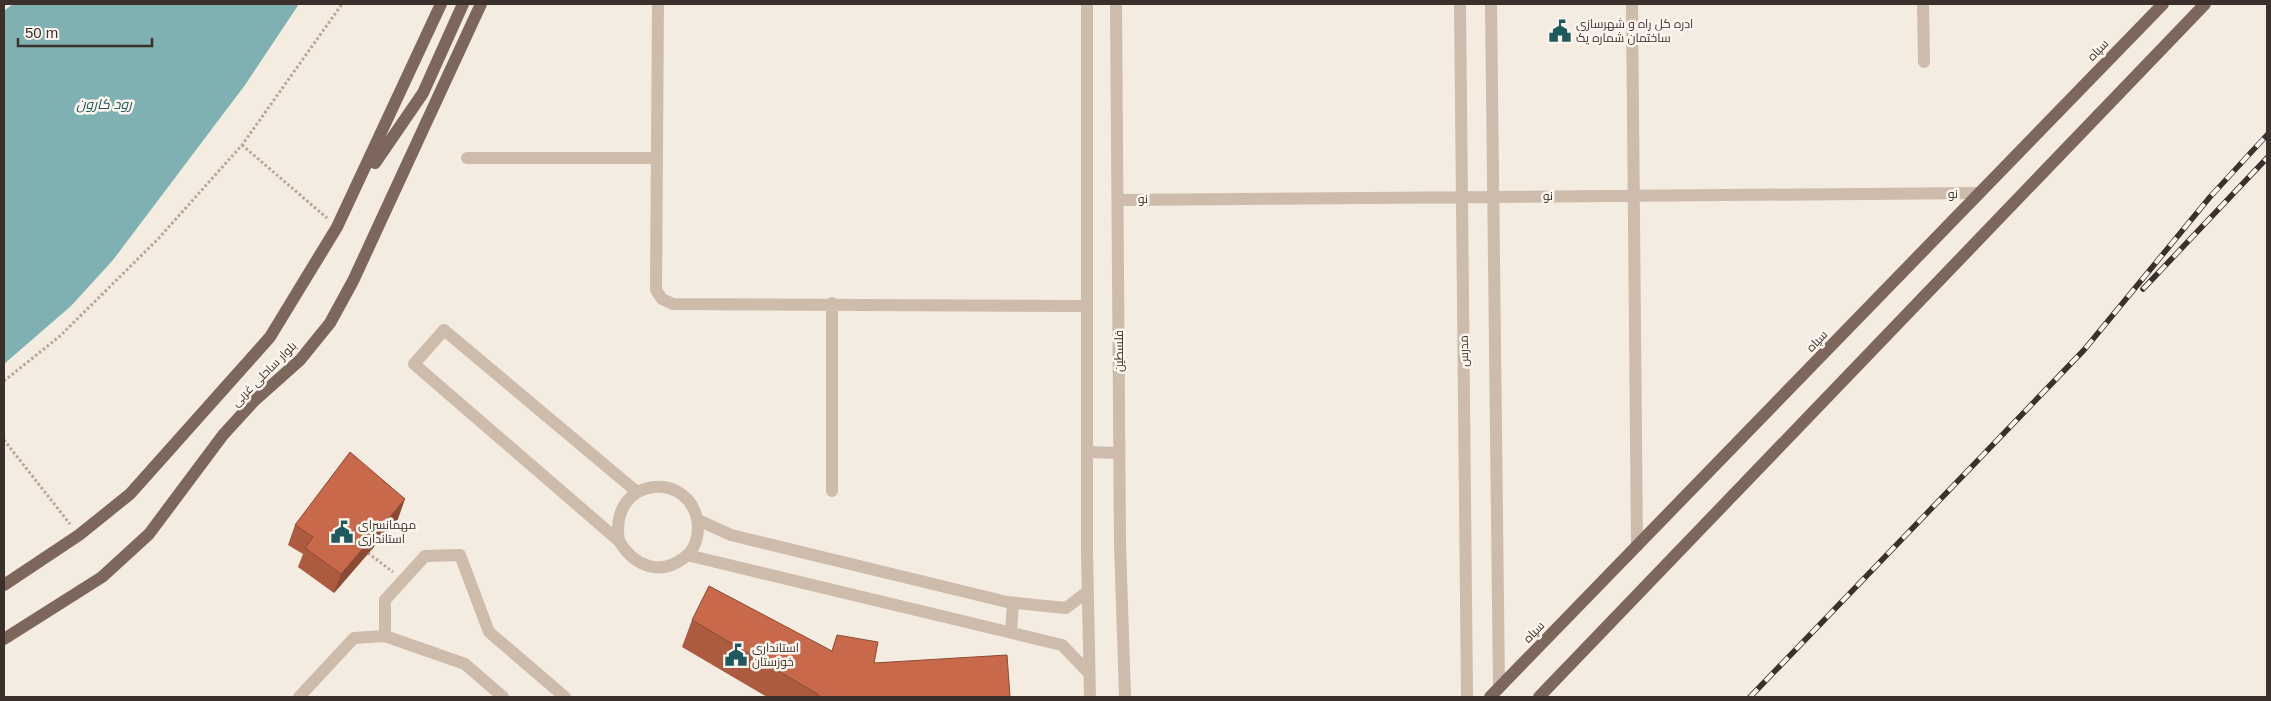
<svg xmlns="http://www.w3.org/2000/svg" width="2271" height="701" viewBox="0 0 2271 701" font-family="Arial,Cairo,sans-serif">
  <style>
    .water { fill: #7fb0b2 }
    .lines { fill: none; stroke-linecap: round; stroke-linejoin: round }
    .path { stroke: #b9a596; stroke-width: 3; stroke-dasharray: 2.5 2.5; stroke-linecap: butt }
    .minor { stroke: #cdbbac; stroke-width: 12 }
    .major { stroke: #7d675c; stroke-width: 12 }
    .rail-casing { stroke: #3b302b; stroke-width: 5.5 }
    .rail { stroke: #fbf5ee; stroke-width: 4; stroke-dasharray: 11; stroke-linecap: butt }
    .wall { fill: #ac5a40 }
    .shaded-wall { fill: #8c4a34 }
    .building { fill: #c8694b; stroke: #8c4a34 }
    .labels { text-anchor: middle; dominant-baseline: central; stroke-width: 5; stroke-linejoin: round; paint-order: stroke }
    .poi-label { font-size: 12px; fill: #3b302b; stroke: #fbf5ee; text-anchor: start }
    .street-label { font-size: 12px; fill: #3b302b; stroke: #fbf5ee }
    .water-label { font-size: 14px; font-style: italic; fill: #1f5a5e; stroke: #fbf5ee }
  </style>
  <rect width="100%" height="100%" fill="#f4ebe1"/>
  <!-- water -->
  <path class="water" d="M 13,4 L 299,4 L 245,85 L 113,260 L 71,306 L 4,364 L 4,11 Z"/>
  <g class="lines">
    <!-- path -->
    <path class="path" d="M 242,145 L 327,218
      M 4,381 L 60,336 L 158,239 L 242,145 L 342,4
      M 4,440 L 70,524
      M 368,553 L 393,572"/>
    <!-- minor -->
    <path class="minor" d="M 658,4 L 656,290 L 662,299 L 673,304 L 1087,306
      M 1087,4 L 1087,553 L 1090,697
      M 1116,4 L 1120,544 L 1125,697
      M 1460,4 L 1467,697
      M 1491,4 L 1499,688
      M 1632,4 L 1637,546
      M 1923,4 L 1924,62
      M 467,158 L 657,158
      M 1118,200 L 1979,193
      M 832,303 L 832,491
      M 1087,452 L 1119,453
      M 698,520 L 731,535 L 1007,602 L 1066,608 L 1087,592
      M 619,541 C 608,474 695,469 698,527 C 698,538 694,551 685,557 C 660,577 634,566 619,541 L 414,364 L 444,330 L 637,492
      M 687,555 L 1062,645 L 1089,673
      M 1011,632 L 1013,603
      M 299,697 L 354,638 L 385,636
      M 503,697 L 465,664 L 385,636 L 385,600 L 425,556 L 460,555 L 489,632 L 565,697"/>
    <!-- major -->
    <path class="major" d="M 375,163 L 423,93 L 463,4
      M 4,585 L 79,535 L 130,494 L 270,337 L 337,227 L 441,4
      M 4,639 L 102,577 L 149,534 L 223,435 L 254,401 L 300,360 L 330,323 L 353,281 L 481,4
      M 1490,697 L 2163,4
      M 1539,697 L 2205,4"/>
    <defs>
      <path id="rail" d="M 2143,289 L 2267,158
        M 1750,697 L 2084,350 L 2210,197 L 2267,135"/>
    </defs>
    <!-- rail casing -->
    <use href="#rail" class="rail-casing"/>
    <!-- rail -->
    <use href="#rail" class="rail"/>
  </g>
  <!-- wall -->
  <path class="wall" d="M 398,519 L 334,593 L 298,567 L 303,554 L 288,545 L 295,525 Z
    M 692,620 L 832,651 L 874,663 L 1010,697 L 767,697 L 682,647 Z"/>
  <!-- shaded-wall -->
  <path class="shaded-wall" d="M 405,499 L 398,519 L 334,593 L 341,574 Z"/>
  <!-- building -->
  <path class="building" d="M 350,452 L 405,499 L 341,574 L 305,548 L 313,537 L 295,525 Z
    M 709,586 L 832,651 L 837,635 L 878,642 L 874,663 L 1007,655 L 1010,697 L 819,697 L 819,695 L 692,620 Z"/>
  <!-- icons -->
  <defs>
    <symbol id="civic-bare" viewBox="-9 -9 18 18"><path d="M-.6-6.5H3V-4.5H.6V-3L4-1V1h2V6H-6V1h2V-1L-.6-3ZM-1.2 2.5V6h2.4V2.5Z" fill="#1f5a5e" stroke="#fbf5ee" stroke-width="2.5" paint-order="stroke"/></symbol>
  </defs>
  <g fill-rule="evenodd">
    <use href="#civic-bare" x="1544" y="15" width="32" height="32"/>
    <use href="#civic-bare" x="326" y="516" width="32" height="32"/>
    <use href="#civic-bare" x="720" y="639" width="32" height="32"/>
  </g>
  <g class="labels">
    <!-- poi labels -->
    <g class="poi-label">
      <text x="1576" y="24">ادره کل راه و شهرسازی<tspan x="1576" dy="14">ساختمان شماره یک</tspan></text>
      <text x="358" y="525">مهمانسرای<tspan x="358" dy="14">استانداری</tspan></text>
      <text x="752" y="648">استانداری<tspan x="752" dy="14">خوزستان</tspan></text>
    </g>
    <!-- street labels -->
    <g class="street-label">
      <text transform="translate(2098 50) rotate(-46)">سپاه</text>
      <text x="1953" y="194">نو</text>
      <text x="1548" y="196">نو</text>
      <text x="1143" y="199">نو</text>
      <text transform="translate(1817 341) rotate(-46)">سپاه</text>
      <text transform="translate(1119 351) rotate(-90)">فلسطین</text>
      <text transform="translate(1464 351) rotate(-91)">مدرس</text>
      <text transform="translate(264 374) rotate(-45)">بلوار ساحلی غربی</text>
      <text transform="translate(1534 632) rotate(-46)">سپاه</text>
    </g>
    <!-- water labels -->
    <g class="water-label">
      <text x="104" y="104">رود کارون</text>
    </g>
  </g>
  <!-- border -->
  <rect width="2271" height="701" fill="none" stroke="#3b302b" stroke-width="10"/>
  <!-- scale -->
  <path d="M18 38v8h134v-8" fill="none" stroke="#3b302b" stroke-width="2.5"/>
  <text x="25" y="38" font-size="15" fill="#3b302b" stroke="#fbf5ee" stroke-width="4" paint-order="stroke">50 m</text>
</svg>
